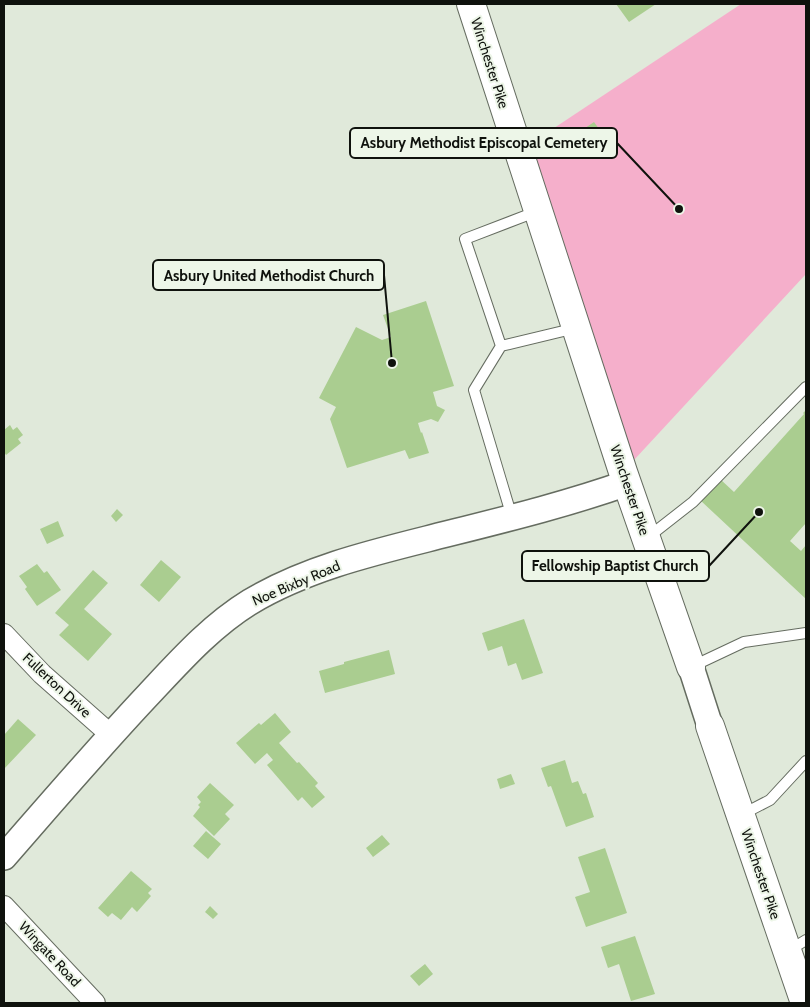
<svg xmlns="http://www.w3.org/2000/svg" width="810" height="1007" viewBox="0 0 810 1007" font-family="Cabin,sans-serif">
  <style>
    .green { fill: #f5afcb }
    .building { fill: #aacd90 }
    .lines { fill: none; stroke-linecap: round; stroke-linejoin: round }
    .service-casing { stroke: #656c60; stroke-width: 12 }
    .minor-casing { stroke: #656c60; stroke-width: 22 }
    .tertiary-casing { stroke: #656c60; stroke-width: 28 }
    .secondary-casing { stroke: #656c60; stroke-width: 30 }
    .service { stroke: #fff; stroke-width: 10 }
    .minor { stroke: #fff; stroke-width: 20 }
    .tertiary { stroke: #fff; stroke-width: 25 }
    .secondary { stroke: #fff; stroke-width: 28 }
    .labels { text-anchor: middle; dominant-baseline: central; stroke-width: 4; stroke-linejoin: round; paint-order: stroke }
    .street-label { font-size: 14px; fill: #0f120d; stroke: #edf6e8 }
    .leader { fill: none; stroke: #0f120d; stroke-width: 2 }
    .callout-dot { fill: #0f120d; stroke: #edf6e8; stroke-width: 2 }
    .callout { fill: #edf6e8; stroke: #0f120d; stroke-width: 2 }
    .callout-label { font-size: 15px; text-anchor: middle; font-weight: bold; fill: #0f120d }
  </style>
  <rect width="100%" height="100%" fill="#e0e9da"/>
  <!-- green -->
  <path class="green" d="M 741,4 L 806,4 L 806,274 L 634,460 L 530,144 Z"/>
  <!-- building -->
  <path class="building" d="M 616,4 L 656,4 L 629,22 Z
    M 594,122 L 602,133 L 568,156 L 560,145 Z
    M 426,301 L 454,386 L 433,392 L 437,406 L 445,410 L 438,422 L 431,419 L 418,423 L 421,433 L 422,432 L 429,453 L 409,459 L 405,450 L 347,468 L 330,419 L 336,407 L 319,398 L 356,327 L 382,340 L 391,337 L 383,315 Z
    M 806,410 L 806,523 L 790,541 L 801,551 L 806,545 L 806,599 L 700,500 L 720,479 L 734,492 L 804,414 L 803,413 Z
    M 10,425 L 13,430 L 17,427 L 23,435 L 18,439 L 21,443 L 6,455 L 4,452 L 4,430 Z
    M 117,509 L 123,515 L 116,522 L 111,516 Z
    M 58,521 L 64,536 L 47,544 L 40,529 Z
    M 161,560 L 181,577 L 159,602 L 140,585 Z
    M 37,564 L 44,573 L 47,571 L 61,590 L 37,606 L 25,589 L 27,587 L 19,576 Z
    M 93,570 L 108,583 L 84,609 L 112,634 L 88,661 L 59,635 L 69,625 L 55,613 Z
    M 524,619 L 543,673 L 522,680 L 516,663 L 508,666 L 502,646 L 488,651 L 482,633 Z
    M 389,650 L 395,674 L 325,693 L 319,671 L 344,664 L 344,662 Z
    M 275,713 L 291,732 L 279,743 L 297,763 L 299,762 L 318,783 L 315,786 L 325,797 L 312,808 L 302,797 L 298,801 L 267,765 L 273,760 L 267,753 L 255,764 L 236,743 L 259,723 L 261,725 Z
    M 18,719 L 36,735 L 4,769 L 4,735 Z
    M 565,760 L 572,783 L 578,781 L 583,794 L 586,793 L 594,817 L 566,827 L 551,786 L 548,787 L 541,768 Z
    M 511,774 L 515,784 L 500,789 L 497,779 Z
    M 210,783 L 234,805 L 225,814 L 230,819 L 214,836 L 193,816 L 200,807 L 198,805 L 201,802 L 197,797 Z
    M 206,831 L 221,844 L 208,859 L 193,846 Z
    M 382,835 L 390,844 L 373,857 L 366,848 Z
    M 605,848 L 627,913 L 586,927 L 575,897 L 590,892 L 578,857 Z
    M 131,871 L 152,889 L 148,893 L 151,896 L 137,912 L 132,907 L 121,920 L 112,913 L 108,917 L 98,908 Z
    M 210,906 L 218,914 L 213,919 L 205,912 Z
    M 635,936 L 655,994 L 631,1001 L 619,964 L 608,968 L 601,947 Z
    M 425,964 L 433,974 L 419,986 L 410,976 Z"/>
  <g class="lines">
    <defs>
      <path id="service" d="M 538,211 L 465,239 L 501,346 L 576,328
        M 501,346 L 474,390 L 512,517
        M 647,538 L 693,502 L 806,387
        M 691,667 L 744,642 L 806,633
        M 741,815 L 770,800 L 806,761
        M 788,951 L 806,940"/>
      <path id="minor" d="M 4,634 L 42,674 L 111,735
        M 4,906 L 95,1003"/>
      <path id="tertiary" d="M 691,667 L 710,726
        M 4,857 C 52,802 99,747 149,694 C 180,661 211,626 250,602 C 303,570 367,554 427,539 C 494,522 562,506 627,483"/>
      <path id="secondary" d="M 471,4 L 623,472 L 691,667
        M 710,726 L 805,1003"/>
    </defs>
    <!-- service casing -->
    <use href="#service" class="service-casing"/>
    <!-- minor casing -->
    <use href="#minor" class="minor-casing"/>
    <!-- tertiary casing -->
    <use href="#tertiary" class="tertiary-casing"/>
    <!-- secondary casing -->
    <use href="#secondary" class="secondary-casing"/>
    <!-- service -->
    <use href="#service" class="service"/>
    <!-- minor -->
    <use href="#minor" class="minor"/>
    <!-- tertiary -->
    <use href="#tertiary" class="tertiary"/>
    <!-- secondary -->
    <use href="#secondary" class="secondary"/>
  </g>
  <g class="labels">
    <!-- street labels -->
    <g class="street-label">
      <text transform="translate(490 63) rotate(72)">Winchester Pike</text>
      <text transform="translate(630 490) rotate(71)">Winchester Pike</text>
      <text transform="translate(296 583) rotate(-23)">Noe Bixby Road</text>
      <text transform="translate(57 685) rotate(43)">Fullerton Drive</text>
      <text transform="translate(761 874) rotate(71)">Winchester Pike</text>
      <text transform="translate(50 954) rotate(47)">Wingate Road</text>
    </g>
  </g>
  <!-- callouts -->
  <path class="leader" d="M679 209L617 143M392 363L384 275M759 512L709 566"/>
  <g class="callout-dot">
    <circle cx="679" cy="209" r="5"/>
    <circle cx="392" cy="363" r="5"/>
    <circle cx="759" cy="512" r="5"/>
  </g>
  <g class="callout">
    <rect x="350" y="128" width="267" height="30" rx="5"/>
    <rect x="153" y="260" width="231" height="30" rx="5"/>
    <rect x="522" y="551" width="187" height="30" rx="5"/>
  </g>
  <g class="callout-label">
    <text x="484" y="148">Asbury Methodist Episcopal Cemetery</text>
    <text x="269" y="281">Asbury United Methodist Church</text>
    <text x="615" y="571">Fellowship Baptist Church</text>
  </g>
  <!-- border -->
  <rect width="810" height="1007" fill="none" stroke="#0f120d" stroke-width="10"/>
</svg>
